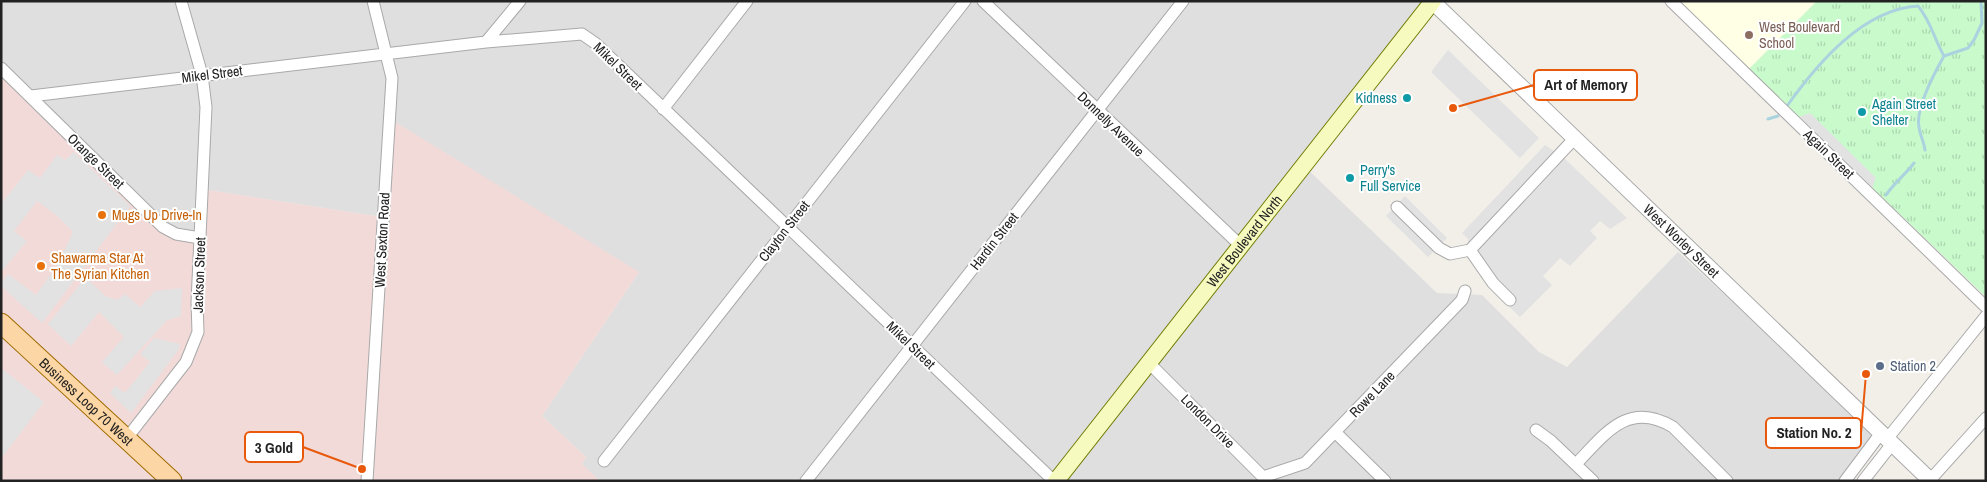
<svg xmlns="http://www.w3.org/2000/svg" width="1987" height="482" viewBox="0 0 1987 482" font-family="'Archivo Narrow',sans-serif">
  <style>
    .residential { fill: #e0dfdf }
    .commercial { fill: #f2dad9 }
    .education { fill: #ffffe5 }
    .park { fill: url(#park-tufts) }
    .parking { fill: #e2e2e2 }
    .lines { fill: none; stroke-linecap: round; stroke-linejoin: round }
    .stream { stroke: #aad3df; stroke-width: 3 }
    .minor-casing { stroke: #a9a9a9; stroke-width: 13 }
    .tertiary-casing { stroke: #a9a9a9; stroke-width: 17 }
    .secondary-casing { stroke: #707d05; stroke-width: 18 }
    .primary-casing { stroke: #a06b00; stroke-width: 21 }
    .minor { stroke: #fff; stroke-width: 11 }
    .tertiary { stroke: #fff; stroke-width: 15 }
    .secondary { stroke: #f7fabf; stroke-width: 16 }
    .primary { stroke: #fcd6a4; stroke-width: 19 }
    .education-dot { fill: #8d6e63; stroke: #fff; stroke-width: 2 }
    .culture-dot { fill: #0f9aa8; stroke: #fff; stroke-width: 2 }
    .food-dot { fill: #e8710a; stroke: #fff; stroke-width: 2 }
    .service-dot { fill: #5c6f8a; stroke: #fff; stroke-width: 2 }
    .labels { text-anchor: middle; dominant-baseline: central; stroke-width: 4; stroke-linejoin: round; paint-order: stroke }
    .education-label { font-size: 14px; fill: #785e54; stroke: #fff; text-anchor: start }
    .street-label { font-size: 14px; fill: #222; stroke: #fff }
    .culture-label { font-size: 14px; fill: #0d838f; stroke: #fff; text-anchor: start }
    .food-label { font-size: 14px; fill: #c56008; stroke: #fff; text-anchor: start }
    .service-label { font-size: 14px; fill: #4e5e75; stroke: #fff; text-anchor: start }
    .leader { fill: none; stroke: #e8590c; stroke-width: 2 }
    .callout-dot { fill: #e8590c; stroke: #fff; stroke-width: 2 }
    .callout { fill: #fff; stroke: #e8590c; stroke-width: 2 }
    .callout-label { font-size: 15px; text-anchor: middle; font-weight: bold; fill: #222 }
  </style>
  <defs>
    <pattern id="park-tufts" width="24" height="20" patternUnits="userSpaceOnUse" patternTransform="scale(1.25)"><rect width="24" height="20" fill="#c8facc"/><path d="M3 7l-1-3M5 7V3M7 7l1-3M15 17l-1-3M17 17v-4M19 17l1-3" fill="none" stroke="#acd6af"/></pattern>
  </defs>
  <rect width="100%" height="100%" fill="#f2efe9"/>
  <!-- residential -->
  <path class="residential" d="M 1,1 L 1426,1 L 1302,164 L 1437,293 L 1482,295 L 1539,352 L 1567,367 L 1678,252 L 1877,434 L 1839,481 L 600,481 L 581,464 L 586,457 L 542,416 L 639,272 L 382,217 L 201,189 L 199,238 L 176,234 L 1,68 Z"/>
  <!-- commercial -->
  <path class="commercial" d="M 1,68 L 163,226 L 199,237 L 201,189 L 382,217 L 392,120 L 639,272 L 542,416 L 586,457 L 582,464 L 600,481 L 1,481 Z"/>
  <!-- education -->
  <path class="education" d="M 1680,1 L 1817,1 L 1749,69 Z"/>
  <!-- park -->
  <path class="park" d="M 1817,1 L 1986,1 L 1986,297 L 1749,69 Z"/>
  <!-- parking -->
  <path class="parking" d="M 1448,50 L 1539,138 L 1520,158 L 1431,72 Z
    M 1810,113 L 1876,178 L 1872,188 L 1799,117 Z
    M 1545,145 L 1565,159 L 1627,218 L 1610,229 L 1600,221 L 1590,231 L 1597,238 L 1570,266 L 1560,258 L 1543,276 L 1552,285 L 1520,317 L 1489,287 L 1468,258 L 1468,239 L 1462,233 Z
    M 74,152 L 130,206 L 42,323 L 1,286 L 1,283 L 8,274 L 36,295 L 58,264 L 73,232 L 56,215 L 37,201 L 14,231 L 27,241 L 1,272 L 1,204 L 28,170 L 40,178 L 57,155 L 65,160 Z
    M 1405,196 L 1447,238 L 1428,257 L 1386,216 Z
    M 86,277 L 105,296 L 117,300 L 125,294 L 140,307 L 155,291 L 182,288 L 181,316 L 167,320 L 117,375 L 102,362 L 124,337 L 99,312 L 71,346 L 48,324 Z
    M 154,338 L 180,344 L 179,349 L 131,413 L 110,393 L 115,386 L 125,393 L 150,362 L 140,354 Z
    M 1,368 L 44,402 L 1,459 Z"/>
  <g class="lines">
    <!-- stream -->
    <path class="stream" d="M 1787,106 C 1817,64 1863,9 1918,6 C 1931,21 1934,39 1944,56
      M 1768,119 L 1778,116
      M 1925,150 C 1924,142 1920,135 1919,127 C 1915,108 1935,72 1944,56 L 1968,48 L 1974,40 L 1982,23 L 1981,1
      M 1886,195 C 1894,183 1905,175 1914,163"/>
    <defs>
      <path id="minor" d="M 983,1 L 1240,245
        M 1671,1 L 1986,307
        M 486,42 L 520,1
        M 1,68 L 163,227 L 176,234 L 200,238
        M 31,96 L 486,42 L 582,34 L 595,43 L 1054,481
        M 663,109 L 747,1
        M 1397,207 L 1439,248 L 1450,254 L 1470,250 L 1493,283 L 1510,300
        M 1470,250 L 1574,139
        M 1149,363 L 1263,477 L 1264,481
        M 1536,430 L 1551,441 L 1593,481
        M 1335,432 L 1385,481
        M 127,438 L 186,362 L 198,332 L 197,302 L 206,107 L 202,75 L 181,1
        M 1887,439 L 1986,316
        M 604,461 L 965,1
        M 1576,464 C 1605,434 1628,400 1673,427 L 1727,481
        M 1263,477 L 1305,463 L 1462,300 L 1465,291
        M 1930,480 L 1986,418
        M 367,481 L 392,78 L 373,1
        M 806,481 L 1183,1
        M 1845,481 L 1881,433
        M 1863,481 L 1892,444"/>
      <g id="tertiary">
        <path id="s1" d="M 1432,1 L 1931,481"/>
      </g>
      <g id="secondary">
        <path id="s2" d="M 1056,481 L 1433,1"/>
      </g>
      <g id="primary">
        <path id="s3" d="M 1,323 L 172,481"/>
      </g>
    </defs>
    <!-- minor casing -->
    <use href="#minor" class="minor-casing"/>
    <!-- tertiary casing -->
    <use href="#tertiary" class="tertiary-casing"/>
    <!-- secondary casing -->
    <use href="#secondary" class="secondary-casing"/>
    <!-- primary casing -->
    <use href="#primary" class="primary-casing"/>
    <!-- minor -->
    <use href="#minor" class="minor"/>
    <!-- tertiary -->
    <use href="#tertiary" class="tertiary"/>
    <!-- secondary -->
    <use href="#secondary" class="secondary"/>
    <!-- primary -->
    <use href="#primary" class="primary"/>
  </g>
  <!-- markers -->
  <circle class="education-dot" cx="1749" cy="35" r="5"/>
  <g class="culture-dot">
    <circle cx="1407" cy="98" r="5"/>
    <circle cx="1862" cy="112" r="5"/>
    <circle cx="1350" cy="178" r="5"/>
  </g>
  <g class="food-dot">
    <circle cx="102" cy="215" r="5"/>
    <circle cx="41" cy="266" r="5"/>
  </g>
  <circle class="service-dot" cx="1880" cy="366" r="5"/>
  <g class="labels">
    <!-- education labels -->
    <g class="education-label">
      <text x="1759" y="27">West Boulevard<tspan x="1759" dy="16">School</tspan></text>
    </g>
    <!-- street labels -->
    <g class="street-label">
      <text transform="translate(618 66) rotate(44)">Mikel Street</text>
      <text transform="translate(212 74) rotate(-7)">Mikel Street</text>
      <text transform="translate(1111 124) rotate(44)">Donnelly Avenue</text>
      <text transform="translate(1829 154) rotate(44)">Again Street</text>
      <text transform="translate(96 161) rotate(44)">Orange Street</text>
      <text transform="translate(784 231) rotate(-52)">Clayton Street</text>
      <text transform="translate(382 240) rotate(-87)">West Sexton Road</text>
      <text transform="translate(994 241) rotate(-52)">Hardin Street</text>
      <text stroke="none"><textPath href="#s2" startOffset="305">West Boulevard North</textPath></text>
      <text stroke="none"><textPath href="#s1" startOffset="346">West Worley Street</textPath></text>
      <text transform="translate(199 275) rotate(-88)">Jackson Street</text>
      <text transform="translate(911 345) rotate(44)">Mikel Street</text>
      <text transform="translate(1372 394) rotate(-46)">Rowe Lane</text>
      <text stroke="none"><textPath href="#s3" startOffset="116">Business Loop 70 West</textPath></text>
      <text transform="translate(1208 421) rotate(45)">London Drive</text>
    </g>
    <!-- culture labels -->
    <g class="culture-label">
      <text x="1397" y="98" text-anchor="end">Kidness</text>
      <text x="1872" y="104">Again Street<tspan x="1872" dy="16">Shelter</tspan></text>
      <text x="1360" y="170">Perry's<tspan x="1360" dy="16">Full Service</tspan></text>
    </g>
    <!-- food labels -->
    <g class="food-label">
      <text x="112" y="215">Mugs Up Drive-In</text>
      <text x="51" y="258">Shawarma Star At<tspan x="51" dy="16">The Syrian Kitchen</tspan></text>
    </g>
    <!-- service labels -->
    <g class="service-label">
      <text x="1890" y="366">Station 2</text>
    </g>
  </g>
  <!-- callouts -->
  <path class="leader" d="M1453 108L1534 85M1866 374L1861 433M362 469L303 447"/>
  <g class="callout-dot">
    <circle cx="1453" cy="108" r="5"/>
    <circle cx="1866" cy="374" r="5"/>
    <circle cx="362" cy="469" r="5"/>
  </g>
  <g class="callout">
    <rect x="1534" y="70" width="103" height="30" rx="5"/>
    <rect x="1766" y="418" width="95" height="30" rx="5"/>
    <rect x="245" y="432" width="58" height="30" rx="5"/>
  </g>
  <g class="callout-label">
    <text x="1586" y="90">Art of Memory</text>
    <text x="1814" y="438">Station No. 2</text>
    <text x="274" y="453">3 Gold</text>
  </g>
  <!-- border -->
  <rect width="1987" height="482" fill="none" stroke="#222222" stroke-width="5"/>
</svg>
